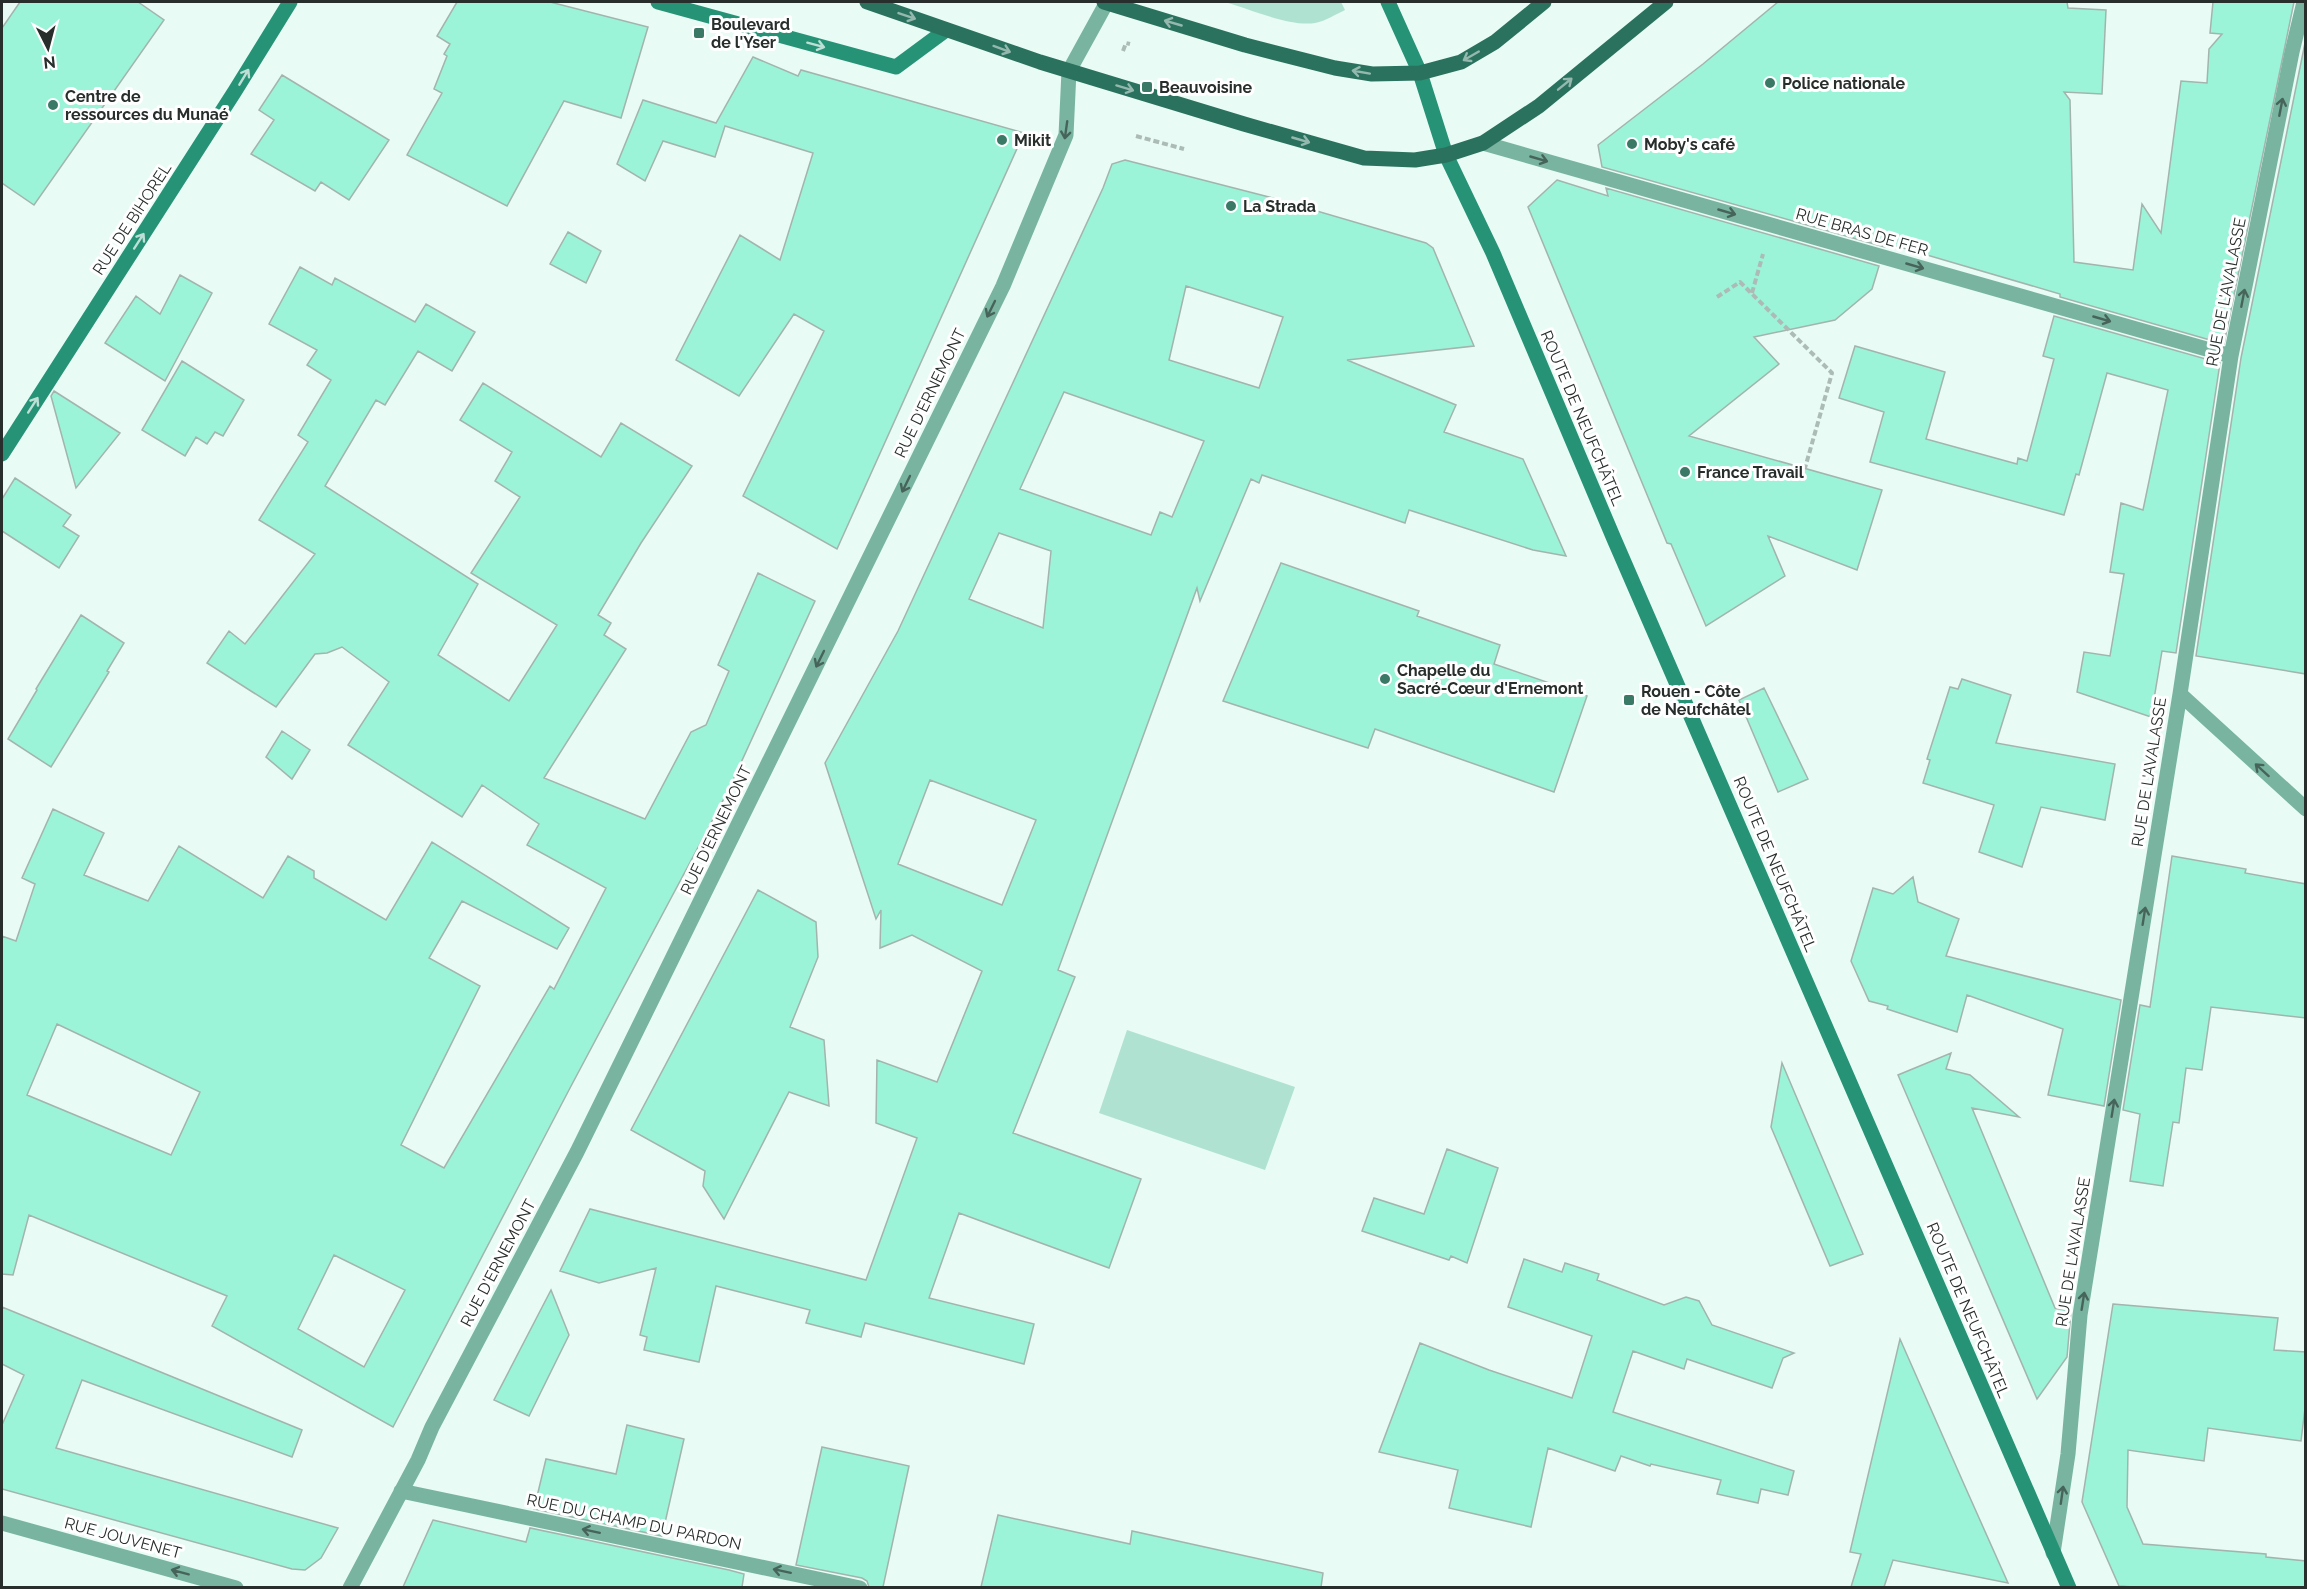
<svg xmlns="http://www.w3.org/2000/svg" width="2307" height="1589" viewBox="0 0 2307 1589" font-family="Raleway,sans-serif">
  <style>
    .green { fill: #b0e2d1 }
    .building { fill: #9cf4d8; stroke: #a2b4ad; stroke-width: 1.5; fill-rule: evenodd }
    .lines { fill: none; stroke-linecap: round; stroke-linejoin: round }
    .path { stroke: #acbbb6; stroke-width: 4; stroke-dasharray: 6 3; stroke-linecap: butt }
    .street { stroke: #78b4a0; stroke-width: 15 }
    .secondary { stroke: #269377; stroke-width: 15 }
    .primary { stroke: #2a725e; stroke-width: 15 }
    .oneway { stroke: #94b8ae }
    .oneway2 { stroke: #bedfd6 }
    .oneway3 { stroke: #47645a }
    .poi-dot { fill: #3a7966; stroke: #fff; stroke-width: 2 }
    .labels { text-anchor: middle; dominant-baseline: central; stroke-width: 6; stroke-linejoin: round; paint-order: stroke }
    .poi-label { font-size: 16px; font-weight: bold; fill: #272e2b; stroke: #fff; text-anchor: start }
    .street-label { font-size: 16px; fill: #272e2b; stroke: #fff }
  </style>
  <rect width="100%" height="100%" fill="#e8fbf4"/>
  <!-- green -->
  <path class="green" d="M 1225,2 L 1341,2 L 1345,10 C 1336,14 1326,21 1315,23 C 1291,27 1249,9 1225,2 Z
    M 1127,1030 L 1295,1087 L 1265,1170 L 1099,1113 Z"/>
  <!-- building -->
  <path class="building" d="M 20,2 L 138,2 L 164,20 L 34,205 L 2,183 L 2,28 Z
    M 457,2 L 550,2 L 648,27 L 621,118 L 564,101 L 507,206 L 407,155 L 442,93 L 434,89 L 447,56 L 444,54 L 450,44 L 437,36 Z
    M 1778,2 L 2067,2 L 2068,8 L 2106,10 L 2102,94 L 2064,92 L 2070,100 L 2074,262 L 2133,270 L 2142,204 L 2161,233 L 2181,81 L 2207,83 L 2209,49 L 2222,34 L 2210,33 L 2213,2 L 2294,2 L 2224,344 L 2060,297 L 2060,294 L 1886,243 L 1885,247 L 1602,167 L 1598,145 L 1703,64 Z
    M 2306,38 L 2306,674 L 2196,656 L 2241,358 Z
    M 753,57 L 798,76 L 801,70 L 1024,133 L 837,549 L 743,496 L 824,331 L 794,314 L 739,396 L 676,360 L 740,235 L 780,260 L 813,153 L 725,126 L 715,157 L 663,141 L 645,181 L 617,164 L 643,100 L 716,123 Z
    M 282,75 L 389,140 L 349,200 L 321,182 L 315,191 L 251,154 L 274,120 L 259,110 Z
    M 1125,160 L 1269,197 L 1426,243 L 1433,248 L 1474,346 L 1347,360 L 1456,405 L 1444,432 L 1523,459 L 1566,556 L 1533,550 L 1409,510 L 1405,523 L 1262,475 L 1259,483 L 1251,479 L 1200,601 L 1197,588 L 1058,970 L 1075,977 L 1013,1133 L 1141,1179 L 1109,1268 L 959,1213 L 929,1298 L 1034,1324 L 1024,1364 L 865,1323 L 861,1337 L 806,1323 L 810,1310 L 716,1286 L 699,1362 L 644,1350 L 647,1337 L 640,1335 L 656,1268 L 599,1283 L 560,1271 L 590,1209 L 866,1280 L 917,1138 L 876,1123 L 877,1060 L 937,1082 L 982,971 L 912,935 L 880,948 L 881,910 L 876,919 L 825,763 L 898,631 L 1103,188 L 1112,164 ZM 1186,286 L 1283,317 L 1259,388 L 1169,360 ZM 1064,392 L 1204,441 L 1172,517 L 1160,512 L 1151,535 L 1020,489 ZM 999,533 L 1051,551 L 1043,628 L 969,599 ZM 930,780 L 1036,820 L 1002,905 L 898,864 Z
    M 1557,180 L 1608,196 L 1606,188 L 1879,266 L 1872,289 L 1835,320 L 1754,337 L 1779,364 L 1689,436 L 1882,490 L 1857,570 L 1768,536 L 1785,576 L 1706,626 L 1671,544 L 1667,543 L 1528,207 Z
    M 568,232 L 601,251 L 586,283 L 550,264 Z
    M 300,267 L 332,285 L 335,278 L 415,322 L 426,304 L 475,332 L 452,371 L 418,351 L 385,405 L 376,400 L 325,486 L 478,584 L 438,655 L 509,701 L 557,625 L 471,573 L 520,497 L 495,481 L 512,452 L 460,420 L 483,383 L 601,457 L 621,423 L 692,466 L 641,543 L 598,615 L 611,623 L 604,635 L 626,649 L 544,778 L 645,819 L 691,732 L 706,725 L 729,671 L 718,665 L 758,573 L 815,601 L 728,791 L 570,1088 L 393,1427 L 212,1326 L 227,1296 L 29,1215 L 13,1275 L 2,1274 L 2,936 L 16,941 L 35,884 L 22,878 L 53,809 L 104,833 L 84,875 L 148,901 L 179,846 L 263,898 L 288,856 L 314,871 L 314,878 L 386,920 L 432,842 L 569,928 L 557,949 L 462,901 L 429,958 L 480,986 L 401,1145 L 444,1168 L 550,986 L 554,989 L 606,888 L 527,845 L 539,824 L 482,785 L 462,817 L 348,745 L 389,682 L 342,647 L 327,653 L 315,654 L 276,707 L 207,663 L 229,631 L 245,644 L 315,554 L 259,520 L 308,442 L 298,435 L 331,380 L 307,365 L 317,350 L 269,324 ZM 57,1024 L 200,1092 L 171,1155 L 27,1095 ZM 334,1255 L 405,1290 L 364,1367 L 298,1329 Z
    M 180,275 L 212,293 L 165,381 L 105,343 L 136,296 L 160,314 Z
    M 2054,316 L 2220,363 L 2176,653 L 2162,651 L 2151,717 L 2077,692 L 2084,652 L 2110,656 L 2124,574 L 2110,572 L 2121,503 L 2143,510 L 2168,390 L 2107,373 L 2079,475 L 2076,474 L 2064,515 L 1870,462 L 1884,412 L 1839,398 L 1855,346 L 1945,372 L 1926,439 L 2017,464 L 2018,458 L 2027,461 L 2054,359 L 2043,356 Z
    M 182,361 L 244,400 L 223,436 L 215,432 L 207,444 L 196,437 L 185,456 L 142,430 Z
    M 54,391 L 120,433 L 76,488 L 51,396 Z
    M 15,478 L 71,515 L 63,526 L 79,536 L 59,568 L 2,531 L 2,499 Z
    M 1281,563 L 1419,611 L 1417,616 L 1500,645 L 1494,664 L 1587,696 L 1554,792 L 1375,729 L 1368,748 L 1223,701 Z
    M 81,615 L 124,643 L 107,671 L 109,672 L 51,767 L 8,739 L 37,690 L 36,689 Z
    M 1962,679 L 2011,695 L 1996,743 L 2115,764 L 2105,820 L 2041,807 L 2022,867 L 1979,852 L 1994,805 L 1923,783 L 1930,760 L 1927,759 L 1950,687 L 1958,689 Z
    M 1764,688 L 1808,779 L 1778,792 L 1739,700 Z
    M 282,731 L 310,750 L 292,779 L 266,757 Z
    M 2172,856 L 2246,869 L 2245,873 L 2306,884 L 2306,1018 L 2211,1007 L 2202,1070 L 2186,1068 L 2179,1123 L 2173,1122 L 2163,1186 L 2130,1181 L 2140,1114 L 2123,1110 L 2140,1005 L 2150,1007 Z
    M 1913,877 L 1918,902 L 1959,919 L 1946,956 L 2121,1000 L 2104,1106 L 2048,1095 L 2063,1029 L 1967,995 L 1957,1032 L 1887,1009 L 1888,1006 L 1869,1001 L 1851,961 L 1873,888 L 1893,894 Z
    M 758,890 L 816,922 L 818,957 L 790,1027 L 824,1040 L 829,1106 L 789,1092 L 724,1219 L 703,1186 L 705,1171 L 631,1130 Z
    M 1951,1053 L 1946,1069 L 1970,1075 L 2019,1117 L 1972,1108 L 2055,1308 L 2071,1311 L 2067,1357 L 2037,1399 L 1898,1075 Z
    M 1782,1063 L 1863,1254 L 1830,1266 L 1771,1127 Z
    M 1447,1149 L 1498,1168 L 1467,1263 L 1451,1256 L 1449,1260 L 1362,1231 L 1374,1198 L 1424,1214 Z
    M 1524,1259 L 1562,1272 L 1565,1263 L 1599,1274 L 1597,1280 L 1664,1305 L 1686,1297 L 1699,1301 L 1712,1325 L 1794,1353 L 1783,1358 L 1772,1388 L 1687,1359 L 1684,1369 L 1633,1351 L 1613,1412 L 1794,1471 L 1788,1495 L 1761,1489 L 1758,1503 L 1717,1494 L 1721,1480 L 1651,1464 L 1650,1466 L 1621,1456 L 1615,1471 L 1548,1448 L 1531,1527 L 1449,1508 L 1458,1470 L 1379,1452 L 1420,1343 L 1489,1370 L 1572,1398 L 1592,1336 L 1508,1307 Z
    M 551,1290 L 569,1335 L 529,1416 L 494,1400 Z
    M 2113,1304 L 2278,1318 L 2274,1350 L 2306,1352 L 2306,1400 L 2301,1441 L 2208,1428 L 2204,1461 L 2128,1450 L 2127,1507 L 2143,1544 L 2266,1554 L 2266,1557 L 2306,1561 L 2306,1587 L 2134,1587 L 2119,1586 L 2082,1502 Z
    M 2,1307 L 302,1430 L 292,1457 L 82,1380 L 56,1448 L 338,1528 L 321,1558 L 305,1570 L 292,1569 L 2,1489 L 2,1425 L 24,1375 L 2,1364 Z
    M 1900,1339 L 1963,1482 L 2008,1583 L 1893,1560 L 1884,1587 L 1851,1587 L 1861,1554 L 1850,1552 Z
    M 627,1425 L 684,1439 L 662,1536 L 534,1509 L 546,1459 L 616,1474 Z
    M 822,1447 L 909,1466 L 883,1587 L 869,1587 L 867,1581 L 862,1578 L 796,1565 Z
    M 998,1515 L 1130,1544 L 1132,1531 L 1323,1573 L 1321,1587 L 981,1587 Z
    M 433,1520 L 526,1542 L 530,1528 L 729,1570 L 744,1574 L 742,1587 L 403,1587 Z"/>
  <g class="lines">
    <!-- path -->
    <path class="path" d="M 1123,51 L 1126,43 L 1130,44
      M 1136,136 L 1184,149
      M 1752,293 L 1763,254
      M 1717,297 L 1740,282 L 1832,373 L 1805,468"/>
    <!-- street -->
    <path class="street" d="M 1483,143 L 2231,356
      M 2180,694 L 2306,809
      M 401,1491 L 860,1588
      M 2,1523 L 236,1588
      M 2053,1553 L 2068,1454 L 2080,1315 L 2180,694 L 2231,356 L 2292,52 L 2304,2
      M 350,1588 L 418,1460 L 432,1427 L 577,1152 L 1003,286 L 1066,135 L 1069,71 L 1107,2"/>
    <!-- secondary -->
    <path class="secondary" d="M 658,2 L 896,67 L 946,30
      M 1388,2 L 1420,73 L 1446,155 L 1493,253 L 1614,539 L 2069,1588
      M 2,454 L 235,91 L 290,2"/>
    <!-- primary -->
    <path class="primary" d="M 867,2 L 1040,62 L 1244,124 L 1364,158 L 1415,160 L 1446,155 L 1483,143 L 1539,106 L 1666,2
      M 1104,2 L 1245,45 L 1335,68 L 1372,74 L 1420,73 L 1461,62 L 1495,42 L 1544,2"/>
  </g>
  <!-- one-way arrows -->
  <defs><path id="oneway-shaft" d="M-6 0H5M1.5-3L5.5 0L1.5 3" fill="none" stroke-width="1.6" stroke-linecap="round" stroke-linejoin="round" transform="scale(1.5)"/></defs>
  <g class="oneway">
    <use href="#oneway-shaft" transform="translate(907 16) rotate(19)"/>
    <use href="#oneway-shaft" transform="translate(1173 23) rotate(-164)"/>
    <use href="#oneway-shaft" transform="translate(1002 49) rotate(20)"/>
    <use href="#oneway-shaft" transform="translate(1471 56) rotate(150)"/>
    <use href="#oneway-shaft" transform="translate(1361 72) rotate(-170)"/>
    <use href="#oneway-shaft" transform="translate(1565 84) rotate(-39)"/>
    <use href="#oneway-shaft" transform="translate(1125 88) rotate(17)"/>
    <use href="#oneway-shaft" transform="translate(1301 140) rotate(16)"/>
  </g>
  <g class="oneway2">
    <use href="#oneway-shaft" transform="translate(816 45) rotate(15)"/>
    <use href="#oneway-shaft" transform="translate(244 77) rotate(-59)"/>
    <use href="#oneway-shaft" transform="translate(139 241) rotate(-57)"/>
    <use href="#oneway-shaft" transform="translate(33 405) rotate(-57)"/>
  </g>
  <g class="oneway3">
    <use href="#oneway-shaft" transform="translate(2281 107) rotate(-79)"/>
    <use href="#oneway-shaft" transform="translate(1066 130) rotate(98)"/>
    <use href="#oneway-shaft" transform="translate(1539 159) rotate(16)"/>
    <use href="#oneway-shaft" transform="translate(1727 212) rotate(16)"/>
    <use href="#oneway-shaft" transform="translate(1915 266) rotate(16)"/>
    <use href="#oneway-shaft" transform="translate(2243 298) rotate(-79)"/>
    <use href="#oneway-shaft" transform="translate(991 309) rotate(116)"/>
    <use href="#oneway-shaft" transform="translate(2102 319) rotate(16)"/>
    <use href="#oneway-shaft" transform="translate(906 484) rotate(116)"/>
    <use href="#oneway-shaft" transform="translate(820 659) rotate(116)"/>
    <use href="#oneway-shaft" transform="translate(2262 770) rotate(-138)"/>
    <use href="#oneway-shaft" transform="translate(2144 916) rotate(-81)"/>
    <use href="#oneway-shaft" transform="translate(2113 1108) rotate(-81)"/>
    <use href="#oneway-shaft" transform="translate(2083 1301) rotate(-81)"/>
    <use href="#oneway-shaft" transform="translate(2062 1495) rotate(-82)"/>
    <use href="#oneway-shaft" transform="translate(591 1531) rotate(-168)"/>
    <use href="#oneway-shaft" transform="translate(782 1571) rotate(-168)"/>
    <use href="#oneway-shaft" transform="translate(180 1572) rotate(-165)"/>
  </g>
  <!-- markers -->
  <g class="poi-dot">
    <rect x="693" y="27" width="12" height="12" rx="3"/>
    <circle cx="1770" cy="83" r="6"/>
    <rect x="1141" y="81" width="12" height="12" rx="3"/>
    <circle cx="53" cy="105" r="6"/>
    <circle cx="1002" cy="140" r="6"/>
    <circle cx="1632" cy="144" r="6"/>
    <circle cx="1231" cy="206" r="6"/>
    <circle cx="1685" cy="472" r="6"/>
    <circle cx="1385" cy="679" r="6"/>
    <rect x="1623" y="694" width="12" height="12" rx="3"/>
  </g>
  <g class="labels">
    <!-- poi labels -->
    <g class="poi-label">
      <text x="711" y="24">Boulevard<tspan x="711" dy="18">de l'Yser</tspan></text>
      <text x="1782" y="83">Police nationale</text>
      <text x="1159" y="87">Beauvoisine</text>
      <text x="65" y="96">Centre de<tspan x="65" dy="18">ressources du Munaé</tspan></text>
      <text x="1014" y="140">Mikit</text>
      <text x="1644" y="144">Moby's café</text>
      <text x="1243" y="206">La Strada</text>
      <text x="1697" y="472">France Travail</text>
      <text x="1397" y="670">Chapelle du<tspan x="1397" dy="18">Sacré-Cœur d'Ernemont</tspan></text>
      <text x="1641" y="691">Rouen - Côte<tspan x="1641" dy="18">de Neufchâtel</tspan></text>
    </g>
    <!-- street labels -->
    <g class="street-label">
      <text transform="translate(132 219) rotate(-57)">RUE DE BIHOREL</text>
      <text transform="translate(1862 232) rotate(16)">RUE BRAS DE FER</text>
      <text transform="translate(2226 292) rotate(-79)">RUE DE L'AVALASSE</text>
      <text transform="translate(930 393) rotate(-64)">RUE D'ERNEMONT</text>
      <text transform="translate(1582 418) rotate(67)">ROUTE DE NEUFCHÂTEL</text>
      <text transform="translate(2149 772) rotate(-81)">RUE DE L'AVALASSE</text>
      <text transform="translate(716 830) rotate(-64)">RUE D'ERNEMONT</text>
      <text transform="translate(1775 864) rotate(67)">ROUTE DE NEUFCHÂTEL</text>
      <text transform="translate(2073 1252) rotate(-81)">RUE DE L'AVALASSE</text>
      <text transform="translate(498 1263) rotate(-62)">RUE D'ERNEMONT</text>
      <text transform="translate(1968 1310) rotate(67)">ROUTE DE NEUFCHÂTEL</text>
      <text transform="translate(634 1522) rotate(12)">RUE DU CHAMP DU PARDON</text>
      <text transform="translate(123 1538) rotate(15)">RUE JOUVENET</text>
    </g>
  </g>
  <!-- border -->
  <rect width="2307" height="1589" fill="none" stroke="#272e2b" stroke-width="6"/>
  <!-- north arrow -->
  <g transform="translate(48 48) rotate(174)" stroke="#ffffff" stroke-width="4.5" paint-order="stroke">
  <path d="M0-4.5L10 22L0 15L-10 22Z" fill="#272e2b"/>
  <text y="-9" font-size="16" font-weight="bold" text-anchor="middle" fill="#272e2b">N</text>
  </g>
</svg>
